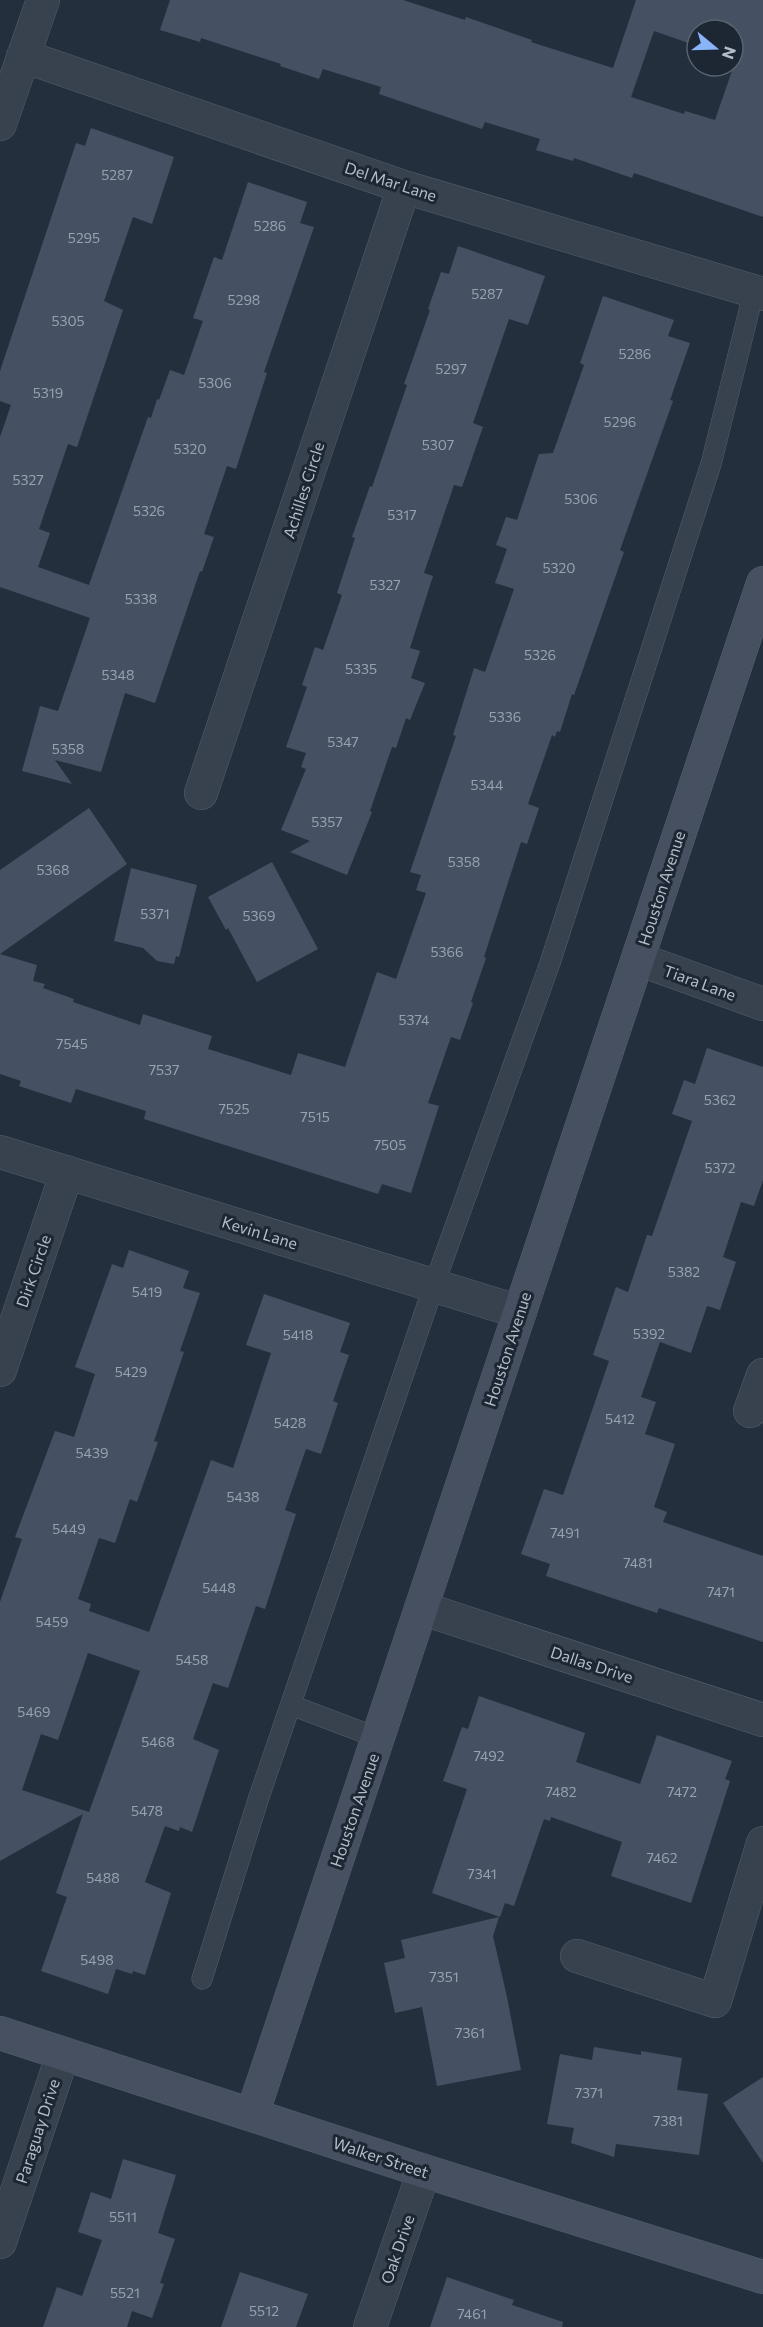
<svg xmlns="http://www.w3.org/2000/svg" width="763" height="2327" viewBox="0 0 763 2327" font-family="Commissioner,sans-serif">
  <style>
    .building { fill: #455162; fill-rule: evenodd }
    .lines { fill: none; stroke-linecap: round; stroke-linejoin: round }
    .lane-casing { stroke: #565f6c; stroke-width: 21 }
    .street-casing { stroke: #565f6c; stroke-width: 34 }
    .secondary-casing { stroke: #565f6c; stroke-width: 34 }
    .lane { stroke: #38414e; stroke-width: 20 }
    .street { stroke: #38414e; stroke-width: 33 }
    .secondary { stroke: #465061; stroke-width: 33 }
    .labels { text-anchor: middle; dominant-baseline: central; stroke-width: 6; stroke-linejoin: round; paint-order: stroke }
    .number-label { font-size: 14px; fill: #98a1af }
    .street-label { font-size: 16px; fill: #b4bcc9; stroke: #1d2633 }
  </style>
  <rect width="100%" height="100%" fill="#242f3e"/>
  <!-- building -->
  <path class="building" d="M 170,0 L 403,0 L 465,20 L 466,17 L 532,40 L 531,42 L 613,68 L 636,0 L 763,0 L 763,217 L 634,173 L 632,178 L 574,158 L 573,161 L 536,150 L 540,139 L 485,122 L 482,129 L 379,94 L 381,87 L 323,69 L 319,79 L 280,66 L 281,64 L 201,38 L 200,42 L 160,30 ZM 697,30 L 733,30 L 733,58 L 736,59 L 715,120 L 685,111 L 684,114 L 631,97 L 654,31 L 697,46 Z
    M 91,128 L 174,157 L 152,224 L 133,217 L 104,301 L 123,310 L 77,447 L 68,444 L 39,529 L 50,533 L 38,567 L 89,585 L 148,417 L 151,418 L 157,399 L 159,400 L 170,370 L 184,375 L 203,321 L 193,318 L 214,257 L 222,260 L 248,182 L 307,202 L 300,223 L 314,227 L 264,372 L 267,373 L 236,469 L 227,466 L 204,534 L 214,537 L 202,572 L 200,571 L 155,703 L 125,693 L 101,772 L 55,760 L 72,784 L 22,771 L 40,706 L 58,711 L 90,618 L 0,587 L 0,437 L 11,405 L 0,401 L 0,371 L 76,143 L 85,146 Z
    M 458,246 L 545,276 L 528,325 L 509,319 L 473,423 L 483,427 L 462,487 L 454,485 L 424,573 L 433,576 L 410,648 L 420,651 L 411,678 L 425,683 L 410,720 L 406,718 L 396,748 L 392,747 L 370,811 L 372,812 L 347,875 L 290,852 L 310,841 L 281,830 L 306,769 L 301,767 L 306,753 L 286,747 L 307,687 L 302,685 L 315,647 L 323,650 L 342,595 L 337,593 L 355,538 L 352,537 L 370,486 L 372,487 L 407,385 L 404,384 L 430,310 L 428,309 L 441,272 L 449,274 Z
    M 603,296 L 674,320 L 668,336 L 690,343 L 670,400 L 673,401 L 620,550 L 624,552 L 574,695 L 572,694 L 560,732 L 557,731 L 555,737 L 552,735 L 528,804 L 539,808 L 527,844 L 521,842 L 484,957 L 486,958 L 471,1002 L 473,1003 L 460,1040 L 451,1037 L 428,1103 L 439,1106 L 411,1193 L 382,1184 L 378,1194 L 144,1119 L 146,1111 L 76,1089 L 71,1103 L 19,1086 L 21,1081 L 0,1074 L 0,870 L 89,808 L 127,864 L 0,954 L 37,965 L 33,981 L 45,984 L 43,988 L 74,999 L 73,1002 L 140,1025 L 143,1014 L 212,1036 L 208,1049 L 291,1075 L 298,1053 L 345,1067 L 377,972 L 396,979 L 426,893 L 416,890 L 421,875 L 410,872 L 456,736 L 453,735 L 474,668 L 485,672 L 514,589 L 495,583 L 507,549 L 496,545 L 506,517 L 517,520 L 539,454 L 553,453 L 584,365 L 580,363 Z
    M 272,862 L 318,949 L 257,982 L 228,928 L 226,930 L 208,897 Z
    M 131,868 L 197,885 L 179,957 L 176,956 L 174,964 L 157,961 L 143,948 L 114,941 Z
    M 707,1048 L 763,1067 L 763,1180 L 754,1206 L 741,1202 L 723,1257 L 736,1262 L 720,1310 L 707,1306 L 691,1353 L 660,1342 L 641,1397 L 656,1402 L 645,1434 L 675,1444 L 654,1507 L 667,1512 L 663,1522 L 763,1556 L 763,1642 L 659,1608 L 657,1613 L 546,1576 L 550,1564 L 521,1554 L 544,1489 L 563,1495 L 609,1361 L 593,1355 L 616,1287 L 628,1292 L 647,1235 L 652,1236 L 692,1121 L 672,1114 L 684,1080 L 695,1084 Z
    M 129,1250 L 189,1271 L 183,1288 L 200,1293 L 180,1351 L 184,1352 L 154,1441 L 158,1442 L 137,1502 L 130,1499 L 115,1543 L 99,1538 L 78,1599 L 91,1604 L 89,1611 L 149,1632 L 211,1460 L 233,1468 L 271,1353 L 246,1345 L 264,1294 L 350,1323 L 340,1352 L 349,1355 L 333,1401 L 338,1403 L 321,1454 L 306,1449 L 285,1510 L 296,1514 L 265,1609 L 256,1606 L 228,1688 L 213,1683 L 193,1739 L 219,1750 L 192,1832 L 180,1827 L 179,1831 L 165,1826 L 145,1882 L 171,1893 L 145,1975 L 133,1971 L 132,1974 L 116,1969 L 108,1994 L 41,1971 L 67,1897 L 56,1893 L 83,1814 L 0,1861 L 0,1602 L 22,1539 L 15,1537 L 55,1431 L 74,1437 L 95,1374 L 75,1367 L 112,1264 L 123,1268 ZM 88,1653 L 140,1671 L 89,1812 L 22,1790 L 41,1734 L 58,1740 Z
    M 479,1696 L 585,1733 L 576,1762 L 640,1784 L 657,1735 L 732,1761 L 725,1779 L 730,1781 L 691,1903 L 611,1876 L 622,1842 L 551,1817 L 550,1821 L 544,1819 L 514,1906 L 505,1903 L 500,1917 L 432,1893 L 467,1789 L 443,1781 L 462,1727 L 468,1729 Z
    M 499,1917 L 493,1936 L 507,1997 L 521,2070 L 437,2086 L 422,2007 L 395,2013 L 384,1963 L 405,1958 L 401,1940 Z
    M 594,2047 L 641,2055 L 641,2051 L 682,2058 L 677,2090 L 708,2094 L 699,2155 L 616,2144 L 614,2157 L 571,2143 L 574,2128 L 547,2124 L 560,2054 L 592,2060 Z
    M 763,2077 L 763,2163 L 723,2103 Z
    M 123,2159 L 176,2175 L 158,2233 L 175,2239 L 160,2283 L 164,2284 L 152,2318 L 132,2311 L 127,2327 L 43,2327 L 57,2287 L 82,2296 L 102,2240 L 78,2232 L 91,2192 L 111,2199 Z
    M 240,2272 L 308,2294 L 296,2327 L 221,2327 Z
    M 447,2277 L 514,2300 L 512,2305 L 563,2322 L 562,2327 L 430,2327 Z"/>
  <g class="lines">
    <defs>
      <path id="lane" d="M 291,1705 L 378,1738
        M 202,1979 L 259,1797 L 434,1285 L 550,963 L 711,464 L 754,291"/>
      <path id="street" d="M 23,56 L 404,187 L 763,294
        M 0,124 L 43,0
        M 201,793 L 404,187
        M 638,959 L 763,1004
        M 0,1152 L 520,1312
        M 0,1370 L 67,1172
        M 750,1411 L 763,1375
        M 421,1608 L 763,1720
        M 577,1956 L 715,2001 L 763,1843
        M 0,2242 L 63,2054
        M 370,2327 L 424,2171"/>
      <path id="secondary" d="M 0,2033 L 424,2171 L 763,2277
        M 252,2115 L 763,583"/>
    </defs>
    <!-- lane casing -->
    <use href="#lane" class="lane-casing"/>
    <!-- street casing -->
    <use href="#street" class="street-casing"/>
    <!-- secondary casing -->
    <use href="#secondary" class="secondary-casing"/>
    <!-- lane -->
    <use href="#lane" class="lane"/>
    <!-- street -->
    <use href="#street" class="street"/>
    <!-- secondary -->
    <use href="#secondary" class="secondary"/>
  </g>
  <g class="labels">
    <!-- number labels -->
    <g class="number-label">
      <text x="117" y="174">5287</text>
      <text x="270" y="225">5286</text>
      <text x="84" y="237">5295</text>
      <text x="487" y="293">5287</text>
      <text x="244" y="299">5298</text>
      <text x="68" y="320">5305</text>
      <text x="635" y="353">5286</text>
      <text x="451" y="368">5297</text>
      <text x="215" y="382">5306</text>
      <text x="48" y="392">5319</text>
      <text x="620" y="421">5296</text>
      <text x="438" y="444">5307</text>
      <text x="190" y="448">5320</text>
      <text x="28" y="479">5327</text>
      <text x="581" y="498">5306</text>
      <text x="149" y="510">5326</text>
      <text x="402" y="514">5317</text>
      <text x="559" y="567">5320</text>
      <text x="385" y="584">5327</text>
      <text x="141" y="598">5338</text>
      <text x="540" y="654">5326</text>
      <text x="361" y="668">5335</text>
      <text x="118" y="674">5348</text>
      <text x="505" y="716">5336</text>
      <text x="343" y="741">5347</text>
      <text x="68" y="748">5358</text>
      <text x="487" y="784">5344</text>
      <text x="327" y="821">5357</text>
      <text x="464" y="861">5358</text>
      <text x="53" y="869">5368</text>
      <text x="155" y="913">5371</text>
      <text x="259" y="915">5369</text>
      <text x="447" y="951">5366</text>
      <text x="414" y="1019">5374</text>
      <text x="72" y="1043">7545</text>
      <text x="164" y="1069">7537</text>
      <text x="720" y="1099">5362</text>
      <text x="234" y="1108">7525</text>
      <text x="315" y="1116">7515</text>
      <text x="390" y="1144">7505</text>
      <text x="720" y="1167">5372</text>
      <text x="684" y="1271">5382</text>
      <text x="147" y="1291">5419</text>
      <text x="649" y="1333">5392</text>
      <text x="298" y="1334">5418</text>
      <text x="131" y="1371">5429</text>
      <text x="620" y="1418">5412</text>
      <text x="290" y="1422">5428</text>
      <text x="92" y="1452">5439</text>
      <text x="243" y="1496">5438</text>
      <text x="69" y="1528">5449</text>
      <text x="565" y="1532">7491</text>
      <text x="638" y="1562">7481</text>
      <text x="219" y="1587">5448</text>
      <text x="721" y="1591">7471</text>
      <text x="52" y="1621">5459</text>
      <text x="192" y="1659">5458</text>
      <text x="34" y="1711">5469</text>
      <text x="158" y="1741">5468</text>
      <text x="489" y="1755">7492</text>
      <text x="561" y="1791">7482</text>
      <text x="682" y="1791">7472</text>
      <text x="147" y="1810">5478</text>
      <text x="662" y="1857">7462</text>
      <text x="482" y="1873">7341</text>
      <text x="103" y="1877">5488</text>
      <text x="97" y="1959">5498</text>
      <text x="444" y="1976">7351</text>
      <text x="470" y="2032">7361</text>
      <text x="589" y="2092">7371</text>
      <text x="668" y="2120">7381</text>
      <text x="123" y="2216">5511</text>
      <text x="125" y="2292">5521</text>
      <text x="264" y="2310">5512</text>
      <text x="472" y="2313">7461</text>
    </g>
    <!-- street labels -->
    <g class="street-label">
      <text transform="translate(391 181) rotate(18)">Del Mar Lane</text>
      <text transform="translate(303 490) rotate(-72)">Achilles Circle</text>
      <text transform="translate(661 888) rotate(-72)">Houston Avenue</text>
      <text transform="translate(700 982) rotate(20)">Tiara Lane</text>
      <text transform="translate(260 1232) rotate(17)">Kevin Lane</text>
      <text transform="translate(33 1271) rotate(-71)">Dirk Circle</text>
      <text transform="translate(507 1349) rotate(-72)">Houston Avenue</text>
      <text transform="translate(592 1664) rotate(18)">Dallas Drive</text>
      <text transform="translate(354 1810) rotate(-71)">Houston Avenue</text>
      <text transform="translate(37 2131) rotate(-72)">Paraguay Drive</text>
      <text transform="translate(381 2157) rotate(18)">Walker Street</text>
      <text transform="translate(397 2249) rotate(-71)">Oak Drive</text>
    </g>
  </g>
  <!-- north arrow -->
  <g transform="translate(715 48) rotate(109)"><circle r="28" fill="#1d2633" stroke="#59626f" stroke-width="1.5"/>
  <path d="M0-4.5L10 22L0 15L-10 22Z" fill="#8ab4f8"/>
  <text y="-9" font-size="16" font-weight="bold" text-anchor="middle" fill="#b4bcc9">N</text>
  </g>
</svg>
